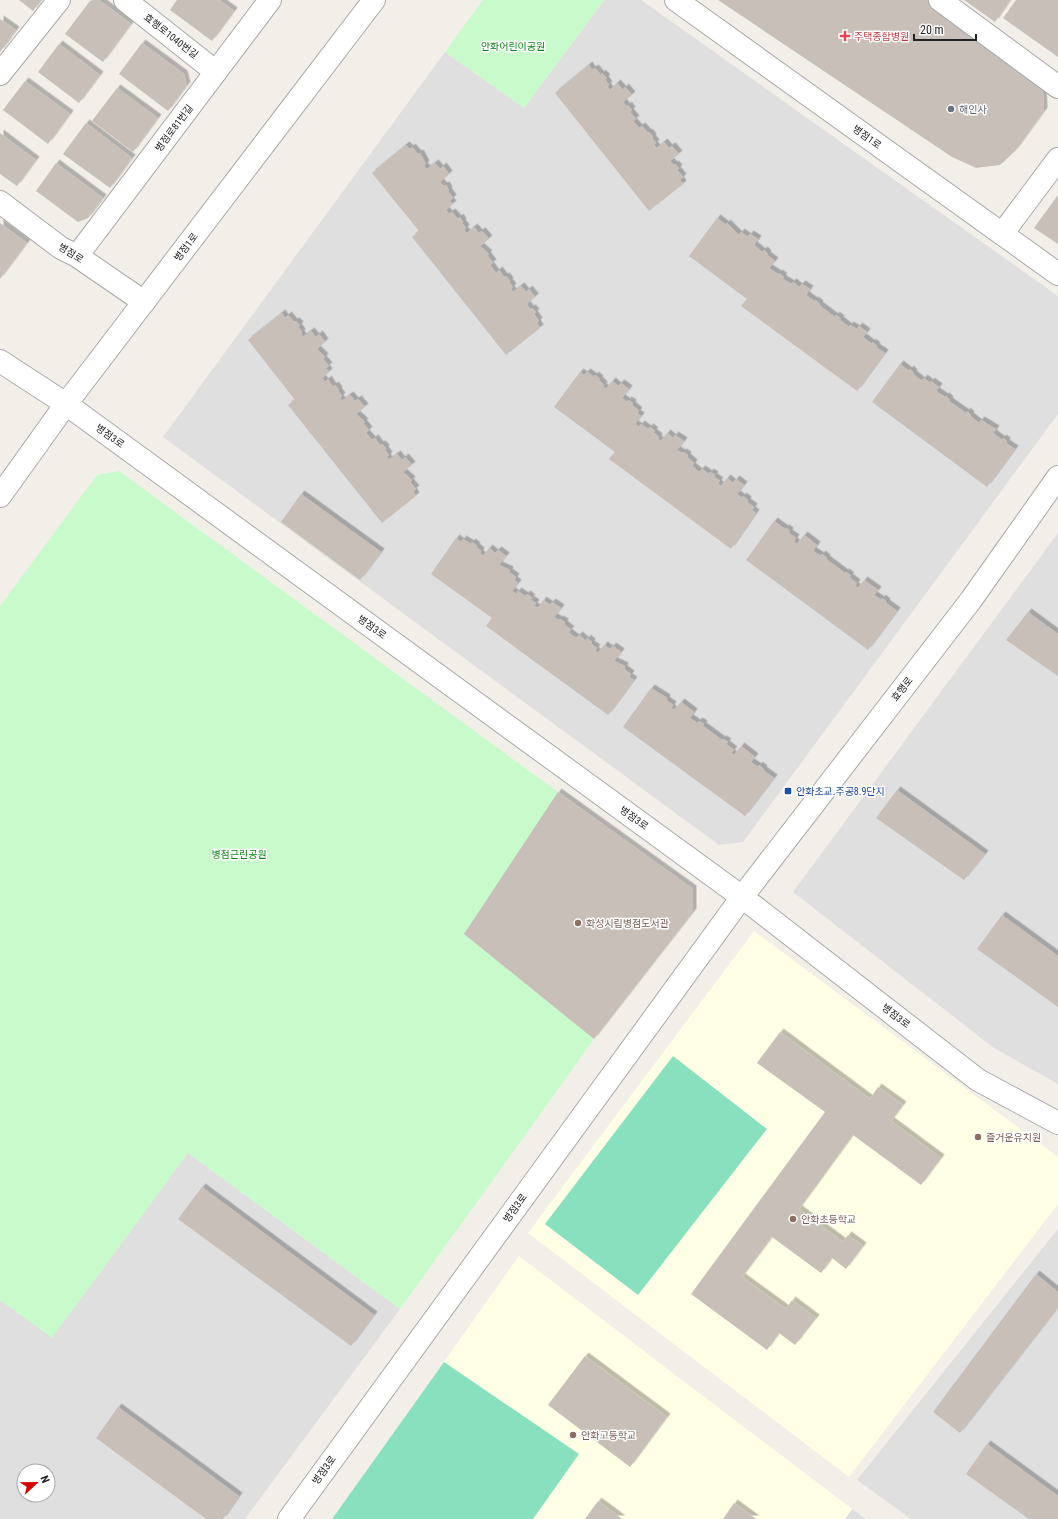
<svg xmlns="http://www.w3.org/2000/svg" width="1058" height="1519" viewBox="0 0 1058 1519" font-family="'Roboto Condensed','Noto Sans KR',sans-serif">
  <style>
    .residential { fill: #e0dfdf; fill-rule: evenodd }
    .education { fill: #ffffe5 }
    .park { fill: #c8facc }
    .pitch { fill: #88e0be }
    .building { fill: #c7bfb8; filter: url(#shadow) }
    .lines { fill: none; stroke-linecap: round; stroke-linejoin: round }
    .minor-casing { stroke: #a9a9a9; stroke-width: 24 }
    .tertiary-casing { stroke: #a9a9a9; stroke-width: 24 }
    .minor { stroke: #fff; stroke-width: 22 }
    .tertiary { stroke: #fff; stroke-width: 22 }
    .health-dot { fill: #e0444e; stroke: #fff; stroke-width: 1.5 }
    .worship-dot { fill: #6b7280; stroke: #fff; stroke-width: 1.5 }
    .transit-dot { fill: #1a4fb4; stroke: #fff; stroke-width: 1.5 }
    .education-dot { fill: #8d6e63; stroke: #fff; stroke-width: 1.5 }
    .labels { text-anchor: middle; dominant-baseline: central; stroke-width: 3; stroke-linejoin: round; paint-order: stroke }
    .street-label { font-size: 10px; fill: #222; stroke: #fff }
    .health-label { font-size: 10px; fill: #be3a42; stroke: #fff; text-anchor: start }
    .park-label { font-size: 10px; fill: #0c8416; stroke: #fff }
    .worship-label { font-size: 10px; fill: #5b616d; stroke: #fff; text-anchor: start }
    .transit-label { font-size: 10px; fill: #164399; stroke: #fff; text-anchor: start }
    .education-label { font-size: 10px; fill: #785e54; stroke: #fff; text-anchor: start }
  </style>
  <defs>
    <filter id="shadow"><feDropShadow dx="3.5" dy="-3.5" stdDeviation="0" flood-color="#0004"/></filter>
  </defs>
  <rect width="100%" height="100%" fill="#f2efe9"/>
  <!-- residential -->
  <path class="residential" d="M 604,0 L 641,0 L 1058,296 L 1058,414 L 743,842 L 719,845 L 163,437 L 445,52 L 524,108 Z
    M 1058,533 L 1058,1084 L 994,1048 L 793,892 Z
    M 188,1153 L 400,1309 L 245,1519 L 0,1519 L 0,1300 L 52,1337 ZM 24,1471 L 48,1471 L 48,1495 L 24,1495 Z
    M 1058,1229 L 1058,1519 L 911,1519 L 857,1480 Z
    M 852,1509 L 866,1519 L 845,1519 Z"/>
  <!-- education -->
  <path class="education" d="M 754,931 L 1058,1157 L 1058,1204 L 849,1477 L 528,1233 Z
    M 519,1256 L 852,1509 L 845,1519 L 332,1519 Z"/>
  <!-- park -->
  <path class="park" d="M 483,0 L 604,0 L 524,108 L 445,52 Z
    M 119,471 L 558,792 L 464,934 L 594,1039 L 400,1309 L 188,1153 L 52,1338 L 0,1300 L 0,606 L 97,475 Z"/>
  <!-- pitch -->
  <path class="pitch" d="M 673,1056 L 767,1129 L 638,1295 L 545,1224 Z
    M 444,1362 L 579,1454 L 533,1519 L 332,1519 Z"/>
  <!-- building -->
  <path class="building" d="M 19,0 L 41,0 L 33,11 Z
    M 95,0 L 99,0 L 131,24 L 103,62 L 65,34 L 90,1 Z
    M 177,0 L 219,0 L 234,11 L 212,41 L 170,10 Z
    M 718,0 L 926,0 L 1034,78 L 1043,93 L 1044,111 L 1015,151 L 1000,165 L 976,168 L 952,157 Z
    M 964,0 L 1010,0 L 995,22 Z
    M 1016,0 L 1058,0 L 1058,57 L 1003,18 Z
    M 0,19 L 16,30 L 0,52 Z
    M 142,43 L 184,74 L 187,85 L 168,111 L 119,74 Z
    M 59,44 L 100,75 L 79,103 L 38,72 Z
    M 589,65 L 592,70 L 595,68 L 601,75 L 602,73 L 607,78 L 605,79 L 609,85 L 607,86 L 610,90 L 617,83 L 623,90 L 625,87 L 632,95 L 623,102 L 627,107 L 628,105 L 632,110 L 630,112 L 636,119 L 633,121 L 639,128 L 642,126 L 648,133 L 649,132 L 653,137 L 652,138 L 656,143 L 654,145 L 657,148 L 664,142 L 669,148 L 672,146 L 679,154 L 670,161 L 674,165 L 675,164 L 679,168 L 677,170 L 683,177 L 680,180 L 683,184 L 649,211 L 555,93 Z
    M 25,81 L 70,114 L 48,144 L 3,110 Z
    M 117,88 L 158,118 L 133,152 L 92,121 Z
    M 86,123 L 132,158 L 110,188 L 63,154 Z
    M 0,133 L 36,160 L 17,186 L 0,174 Z
    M 406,145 L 410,149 L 412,147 L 418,154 L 420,153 L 426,164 L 424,166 L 427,169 L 435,163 L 440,169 L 443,166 L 449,174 L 440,182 L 444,186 L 446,185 L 449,190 L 448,191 L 453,198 L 450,201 L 453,204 L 446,210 L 449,214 L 452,212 L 458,219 L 460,217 L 463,222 L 462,223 L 466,228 L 464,230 L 467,233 L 474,227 L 479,233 L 482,231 L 489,239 L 480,246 L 489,254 L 487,255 L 493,263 L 490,265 L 496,273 L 499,270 L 504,277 L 506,276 L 510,281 L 509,282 L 513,287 L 511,289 L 513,292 L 521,286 L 526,292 L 529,289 L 535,297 L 527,304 L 530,309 L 532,308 L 536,312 L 534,314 L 539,321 L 537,323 L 540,328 L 506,355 L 412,237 L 419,231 L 372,173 Z
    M 56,163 L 103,198 L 88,218 L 78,222 L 36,191 Z
    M 1058,195 L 1058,244 L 1034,228 Z
    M 717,218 L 726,225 L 727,223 L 739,235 L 741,232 L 748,237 L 750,234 L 758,239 L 754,245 L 762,252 L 764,250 L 768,254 L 767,255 L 775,261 L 769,268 L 778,274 L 779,273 L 784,277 L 782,278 L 791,284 L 793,282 L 799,287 L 802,284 L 810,289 L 806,295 L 814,301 L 815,300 L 820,304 L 819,305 L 835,317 L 836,315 L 841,319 L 840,320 L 849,327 L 850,325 L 857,329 L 859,326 L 867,332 L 863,337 L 872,344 L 872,342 L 877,346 L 876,347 L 885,353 L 857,391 L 741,306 L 747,299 L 689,256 Z
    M 0,223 L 27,243 L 0,279 Z
    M 282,313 L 285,318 L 288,315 L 294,322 L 296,321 L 300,325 L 298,327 L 302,332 L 301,334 L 303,337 L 311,331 L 316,337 L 319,334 L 325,342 L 317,349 L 325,357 L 323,359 L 329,366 L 326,368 L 329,372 L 322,378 L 325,382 L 328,379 L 333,387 L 335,385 L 339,390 L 338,391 L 342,396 L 340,398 L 342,401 L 350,395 L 355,401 L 358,399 L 365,407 L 356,414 L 365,422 L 363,423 L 369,430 L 366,433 L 372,440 L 375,438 L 380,445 L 382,444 L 386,448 L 385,450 L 389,455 L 387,457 L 389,460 L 397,454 L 402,460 L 405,457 L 412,465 L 403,472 L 412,480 L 410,482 L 416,489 L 413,491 L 416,496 L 382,523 L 288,405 L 295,400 L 248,340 Z
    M 900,364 L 909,371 L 910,369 L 914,373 L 913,374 L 922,381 L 924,378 L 930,383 L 931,381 L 939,387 L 936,391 L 945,397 L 946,396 L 950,400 L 949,401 L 966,413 L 967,411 L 971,415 L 970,416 L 979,423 L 981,420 L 996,429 L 993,433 L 1002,440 L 1003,438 L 1007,441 L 1006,443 L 1015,449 L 987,487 L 872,402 Z
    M 580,372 L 584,375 L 587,372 L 594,377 L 595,375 L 600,379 L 599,380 L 604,385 L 603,387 L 606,389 L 612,381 L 618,386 L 621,383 L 629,389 L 622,398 L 627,402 L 628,400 L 633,403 L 632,405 L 639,411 L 637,413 L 641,416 L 635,424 L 639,427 L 641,424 L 648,429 L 650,427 L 655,431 L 653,432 L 659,437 L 658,439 L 661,441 L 667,433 L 673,438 L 675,435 L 684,441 L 677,450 L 682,453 L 683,452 L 688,455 L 687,457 L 694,463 L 692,466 L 699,472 L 702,469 L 709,474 L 710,472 L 715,475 L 714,477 L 720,481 L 718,483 L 721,486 L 727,478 L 733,483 L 736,479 L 744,485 L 737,494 L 742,498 L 743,496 L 748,500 L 747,502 L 754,507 L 752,510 L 756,513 L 731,549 L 609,459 L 615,452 L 554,407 Z
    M 301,494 L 381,552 L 360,580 L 281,522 Z
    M 774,521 L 785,529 L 786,528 L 790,531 L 789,533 L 796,538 L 794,541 L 797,544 L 804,535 L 817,545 L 813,551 L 821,556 L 822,554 L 827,558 L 826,559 L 845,573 L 846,572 L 851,576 L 849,577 L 857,583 L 855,586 L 858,588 L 864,580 L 878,590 L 874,595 L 881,600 L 882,598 L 887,602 L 886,603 L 897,611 L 868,650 L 746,560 Z
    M 456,538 L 461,542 L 463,539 L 471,544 L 472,542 L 477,546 L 476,547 L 481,551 L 480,554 L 483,556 L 489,548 L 495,553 L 498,550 L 506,556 L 499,565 L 510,570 L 509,572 L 516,577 L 514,580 L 518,583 L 512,591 L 516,594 L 518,591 L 525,596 L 527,594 L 532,598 L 530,599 L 536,603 L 534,606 L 538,608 L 543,600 L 550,605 L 552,602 L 561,608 L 554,617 L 559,620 L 560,619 L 565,622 L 564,624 L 571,630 L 568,632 L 576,638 L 579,635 L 586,641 L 587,638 L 592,642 L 591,644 L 597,648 L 595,650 L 598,653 L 604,645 L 610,649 L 613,646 L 621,652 L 614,661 L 625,666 L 624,669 L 631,674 L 629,677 L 634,680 L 608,715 L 486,626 L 492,618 L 431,574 Z
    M 1028,612 L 1058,634 L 1058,676 L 1006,640 Z
    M 651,688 L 667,698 L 666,700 L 673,705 L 671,708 L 674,710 L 681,702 L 694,712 L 690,718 L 697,723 L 699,721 L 704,724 L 703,726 L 722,740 L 723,739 L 728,742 L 726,744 L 734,750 L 731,753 L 734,755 L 741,746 L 755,757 L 751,762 L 758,767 L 759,765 L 764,769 L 763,770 L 774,778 L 745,816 L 623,727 Z
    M 897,790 L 985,854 L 964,880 L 876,818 Z
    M 558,792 L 693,889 L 693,912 L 594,1039 L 464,934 Z
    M 1002,915 L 1058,956 L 1058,1007 L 977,949 Z
    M 780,1032 L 870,1099 L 878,1087 L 903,1105 L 891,1121 L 941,1158 L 921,1185 L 853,1135 L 799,1209 L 843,1242 L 848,1235 L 863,1246 L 846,1269 L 832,1258 L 821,1273 L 772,1237 L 742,1277 L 786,1309 L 792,1300 L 816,1318 L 795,1345 L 779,1333 L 767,1350 L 691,1294 L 825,1112 L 757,1063 Z
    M 202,1187 L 374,1315 L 351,1346 L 178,1219 Z
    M 1036,1274 L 1058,1292 L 1058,1307 L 960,1433 L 933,1412 Z
    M 585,1356 L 667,1417 L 630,1467 L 548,1405 Z
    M 118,1407 L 239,1496 L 223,1519 L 206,1519 L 96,1438 Z
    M 987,1444 L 1058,1496 L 1058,1519 L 1029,1519 L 966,1474 Z
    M 598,1501 L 622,1519 L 585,1519 Z
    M 734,1503 L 756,1519 L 723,1519 Z"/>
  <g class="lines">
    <defs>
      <path id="minor" d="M 125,0 L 216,72
        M 676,0 L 1058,274
        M 940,0 L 1058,87
        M 0,74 L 59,0
        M 0,202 L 61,248 L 77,256 L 144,302
        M 1002,234 L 1058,159
        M 77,256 L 270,0"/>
      <path id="tertiary" d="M 0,361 L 66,404 L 742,897 L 978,1080 L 1058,1123
        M 0,496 L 66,404 L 374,0
        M 289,1519 L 742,897 L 971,600 L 1058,477"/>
    </defs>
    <!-- minor casing -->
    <use href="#minor" class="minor-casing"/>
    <!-- tertiary casing -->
    <use href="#tertiary" class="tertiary-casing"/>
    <!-- minor -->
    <use href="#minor" class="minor"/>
    <!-- tertiary -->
    <use href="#tertiary" class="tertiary"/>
  </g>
  <!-- markers -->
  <path class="health-dot" d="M843 30h4v4h4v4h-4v4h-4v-4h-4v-4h4z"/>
  <circle class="worship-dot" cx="951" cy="109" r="4"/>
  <rect class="transit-dot" x="784" y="787" width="8" height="8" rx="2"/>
  <g class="education-dot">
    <circle cx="578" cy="923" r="4"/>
    <circle cx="978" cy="1137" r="4"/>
    <circle cx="793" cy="1219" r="4"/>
    <circle cx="573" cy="1435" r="4"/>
  </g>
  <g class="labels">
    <!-- street labels -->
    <g class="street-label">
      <text transform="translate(171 36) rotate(38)">효행로1040번길</text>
      <text transform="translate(174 128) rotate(-53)">병점로81번길</text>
      <text transform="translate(867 137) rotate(36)">병점1로</text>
      <text transform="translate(186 247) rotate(-53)">병점1로</text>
      <text transform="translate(71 253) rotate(32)">병점로</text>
      <text transform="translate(110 436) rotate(36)">병점3로</text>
      <text transform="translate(372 627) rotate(36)">병점3로</text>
      <text transform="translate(902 689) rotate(-52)">효행로</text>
      <text transform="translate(634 818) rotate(36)">병점3로</text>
      <text transform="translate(896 1016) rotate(38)">병점3로</text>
      <text transform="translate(515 1208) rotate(-54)">병점3로</text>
      <text transform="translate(324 1470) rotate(-54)">병점3로</text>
    </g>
    <!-- health labels -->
    <g class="health-label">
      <text x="854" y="36">주택종합병원</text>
    </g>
    <!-- park labels -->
    <g class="park-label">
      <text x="513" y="46">안화어린이공원</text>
      <text x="239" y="854">병점근린공원</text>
    </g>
    <!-- worship labels -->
    <g class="worship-label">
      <text x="959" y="109">해인사</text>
    </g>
    <!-- transit labels -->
    <g class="transit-label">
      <text x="796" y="791">안화초교.주공8.9단지</text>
    </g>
    <!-- education labels -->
    <g class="education-label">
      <text x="586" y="923">화성시립병점도서관</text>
      <text x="986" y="1137">즐거운유치원</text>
      <text x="801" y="1219">안화초등학교</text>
      <text x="581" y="1435">안화고등학교</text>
    </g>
  </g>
  <!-- north arrow -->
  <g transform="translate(36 1483) rotate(68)"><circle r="19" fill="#ffffff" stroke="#a7a7a7"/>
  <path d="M0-3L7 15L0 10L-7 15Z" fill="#d40000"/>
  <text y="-6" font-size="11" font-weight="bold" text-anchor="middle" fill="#222222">N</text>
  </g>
  <!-- scale -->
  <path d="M914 34v6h62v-6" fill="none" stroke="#222222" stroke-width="2"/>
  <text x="920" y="34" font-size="12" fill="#222222" stroke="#ffffff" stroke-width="3" paint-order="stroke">20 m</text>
</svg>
